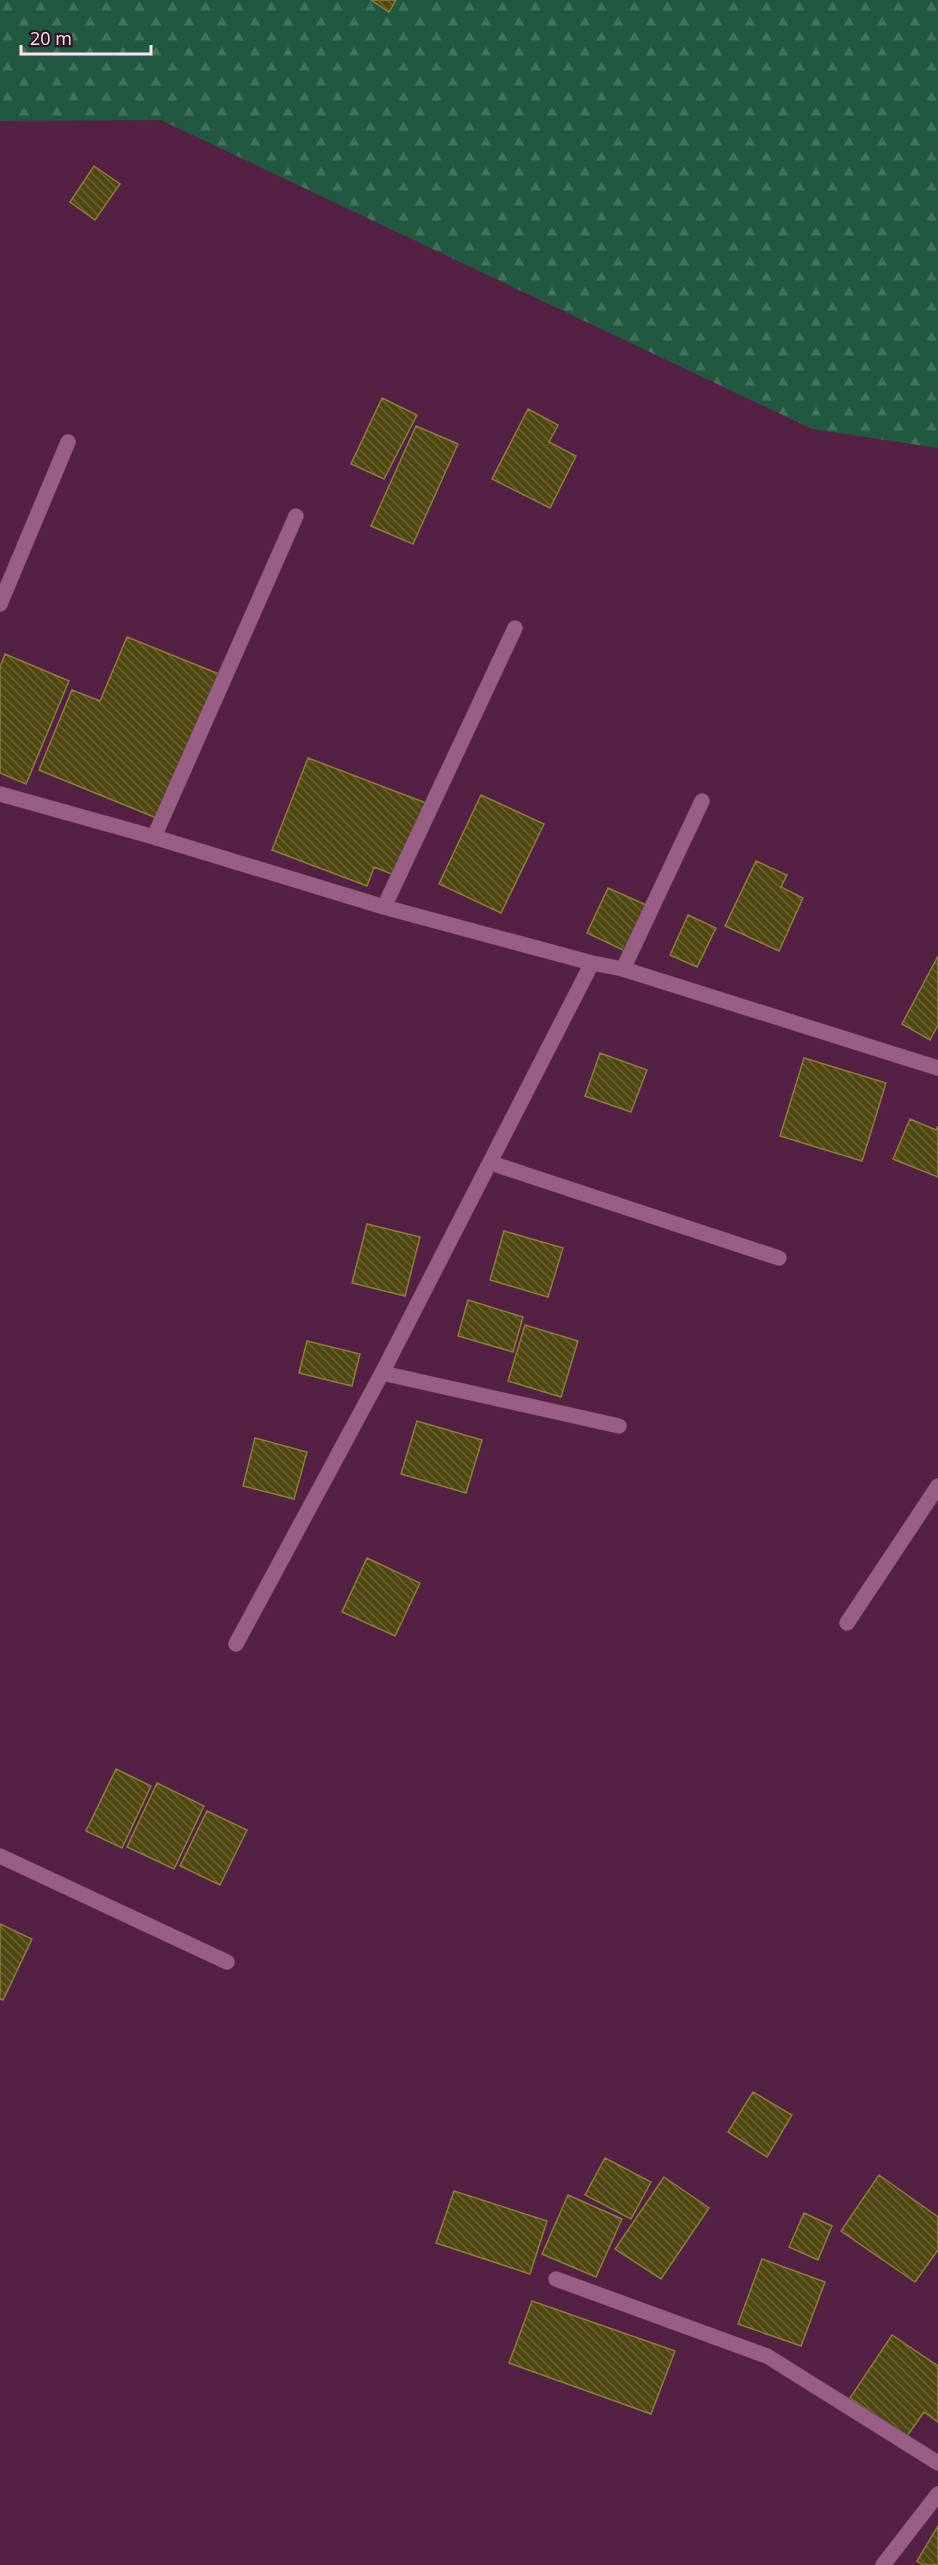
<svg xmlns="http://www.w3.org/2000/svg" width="938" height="2565" viewBox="0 0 938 2565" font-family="'Open Sans',sans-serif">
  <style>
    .forest { fill: url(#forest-firs) }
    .building { fill: url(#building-back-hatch); stroke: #897f3a; stroke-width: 1.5 }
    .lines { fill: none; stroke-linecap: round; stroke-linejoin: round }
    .lane-casing { stroke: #6b3e5e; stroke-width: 16 }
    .street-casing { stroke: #6b3e5e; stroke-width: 16 }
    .lane { stroke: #985e84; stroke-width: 15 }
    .street { stroke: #985e84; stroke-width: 15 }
  </style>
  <defs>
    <pattern id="forest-firs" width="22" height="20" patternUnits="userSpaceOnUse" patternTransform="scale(1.5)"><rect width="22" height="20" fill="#215940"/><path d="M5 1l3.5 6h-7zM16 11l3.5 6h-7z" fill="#42715c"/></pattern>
    <pattern id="building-back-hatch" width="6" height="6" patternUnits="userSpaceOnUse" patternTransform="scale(1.5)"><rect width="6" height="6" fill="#4f4811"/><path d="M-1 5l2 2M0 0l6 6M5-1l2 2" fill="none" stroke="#696234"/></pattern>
  </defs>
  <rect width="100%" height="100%" fill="#542044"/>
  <!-- forest -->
  <path class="forest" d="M 0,0 L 938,0 L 938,448 L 812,429 L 161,120 L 0,121 Z"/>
  <!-- building -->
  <path class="building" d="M 371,0 L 396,0 L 389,12 Z
    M 94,166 L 120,184 L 95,220 L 70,202 Z
    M 382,398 L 417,415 L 384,479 L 351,464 Z
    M 528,409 L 558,425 L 549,442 L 576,456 L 550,508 L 492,479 Z
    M 416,426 L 458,444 L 413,544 L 371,526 Z
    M 127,637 L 219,674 L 159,819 L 39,770 L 72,690 L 100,701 Z
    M 5,654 L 69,681 L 26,784 L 0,773 L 0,667 Z
    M 308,758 L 426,803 L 397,876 L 374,867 L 367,886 L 272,850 Z
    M 481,795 L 544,824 L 501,913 L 439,884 Z
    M 756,861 L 787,875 L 781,887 L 803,898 L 779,951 L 725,926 Z
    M 608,888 L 646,905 L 625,951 L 587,933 Z
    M 688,915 L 716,928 L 697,967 L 670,955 Z
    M 938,956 L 938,1025 L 930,1040 L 902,1024 Z
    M 600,1053 L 647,1070 L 631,1112 L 585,1096 Z
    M 804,1058 L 886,1083 L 862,1161 L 780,1136 Z
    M 910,1119 L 936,1130 L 938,1126 L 938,1177 L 893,1159 Z
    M 367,1224 L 420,1237 L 405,1296 L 352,1283 Z
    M 504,1231 L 563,1248 L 548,1297 L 490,1280 Z
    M 468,1300 L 523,1317 L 513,1352 L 458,1336 Z
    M 525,1325 L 578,1341 L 561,1397 L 508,1381 Z
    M 307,1341 L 360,1354 L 352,1386 L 299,1373 Z
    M 417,1421 L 482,1440 L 466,1493 L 401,1474 Z
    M 255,1438 L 307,1452 L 294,1499 L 243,1486 Z
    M 367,1558 L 420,1583 L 395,1636 L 342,1612 Z
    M 116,1769 L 151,1786 L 122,1848 L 86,1831 Z
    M 157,1783 L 204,1806 L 174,1869 L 127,1847 Z
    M 207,1811 L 247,1830 L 220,1885 L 180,1866 Z
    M 0,1924 L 32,1939 L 3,2000 L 0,1999 Z
    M 753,2092 L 792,2115 L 767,2157 L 728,2132 Z
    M 605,2158 L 651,2182 L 631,2219 L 585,2195 Z
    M 879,2175 L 938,2217 L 938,2250 L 915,2282 L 841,2231 Z
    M 664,2177 L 709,2208 L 661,2279 L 615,2249 Z
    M 454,2191 L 547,2221 L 530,2274 L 436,2243 Z
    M 568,2195 L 622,2219 L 596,2277 L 542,2254 Z
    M 804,2213 L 832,2226 L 818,2260 L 789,2247 Z
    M 762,2259 L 825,2282 L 801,2346 L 738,2324 Z
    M 532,2301 L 675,2351 L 651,2414 L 509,2363 Z
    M 892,2335 L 938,2366 L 938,2422 L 924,2412 L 907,2436 L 850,2398 Z
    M 938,2526 L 938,2565 L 923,2565 L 917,2561 Z"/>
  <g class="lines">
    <defs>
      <path id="lane" d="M 623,969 L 702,801
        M 847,1623 L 938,1486"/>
      <path id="street" d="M 0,604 L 68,442
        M 0,794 L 154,837 L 384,907 L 592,963 L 623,969 L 938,1068
        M 154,837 L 296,516
        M 384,907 L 515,628
        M 491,1163 L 779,1258
        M 382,1373 L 619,1426
        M 236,1644 L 382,1373 L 592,963
        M 0,1856 L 227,1962
        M 556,2279 L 767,2356 L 938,2463
        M 883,2565 L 938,2494"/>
    </defs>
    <!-- lane casing -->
    <use href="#lane" class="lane-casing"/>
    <!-- street casing -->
    <use href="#street" class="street-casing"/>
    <!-- lane -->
    <use href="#lane" class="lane"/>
    <!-- street -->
    <use href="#street" class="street"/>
  </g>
  <!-- scale -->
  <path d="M21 45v9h130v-9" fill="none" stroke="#fce1f1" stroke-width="3"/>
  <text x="30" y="45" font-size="18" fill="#fce1f1" stroke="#2c1524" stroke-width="4.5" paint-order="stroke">20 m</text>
</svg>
